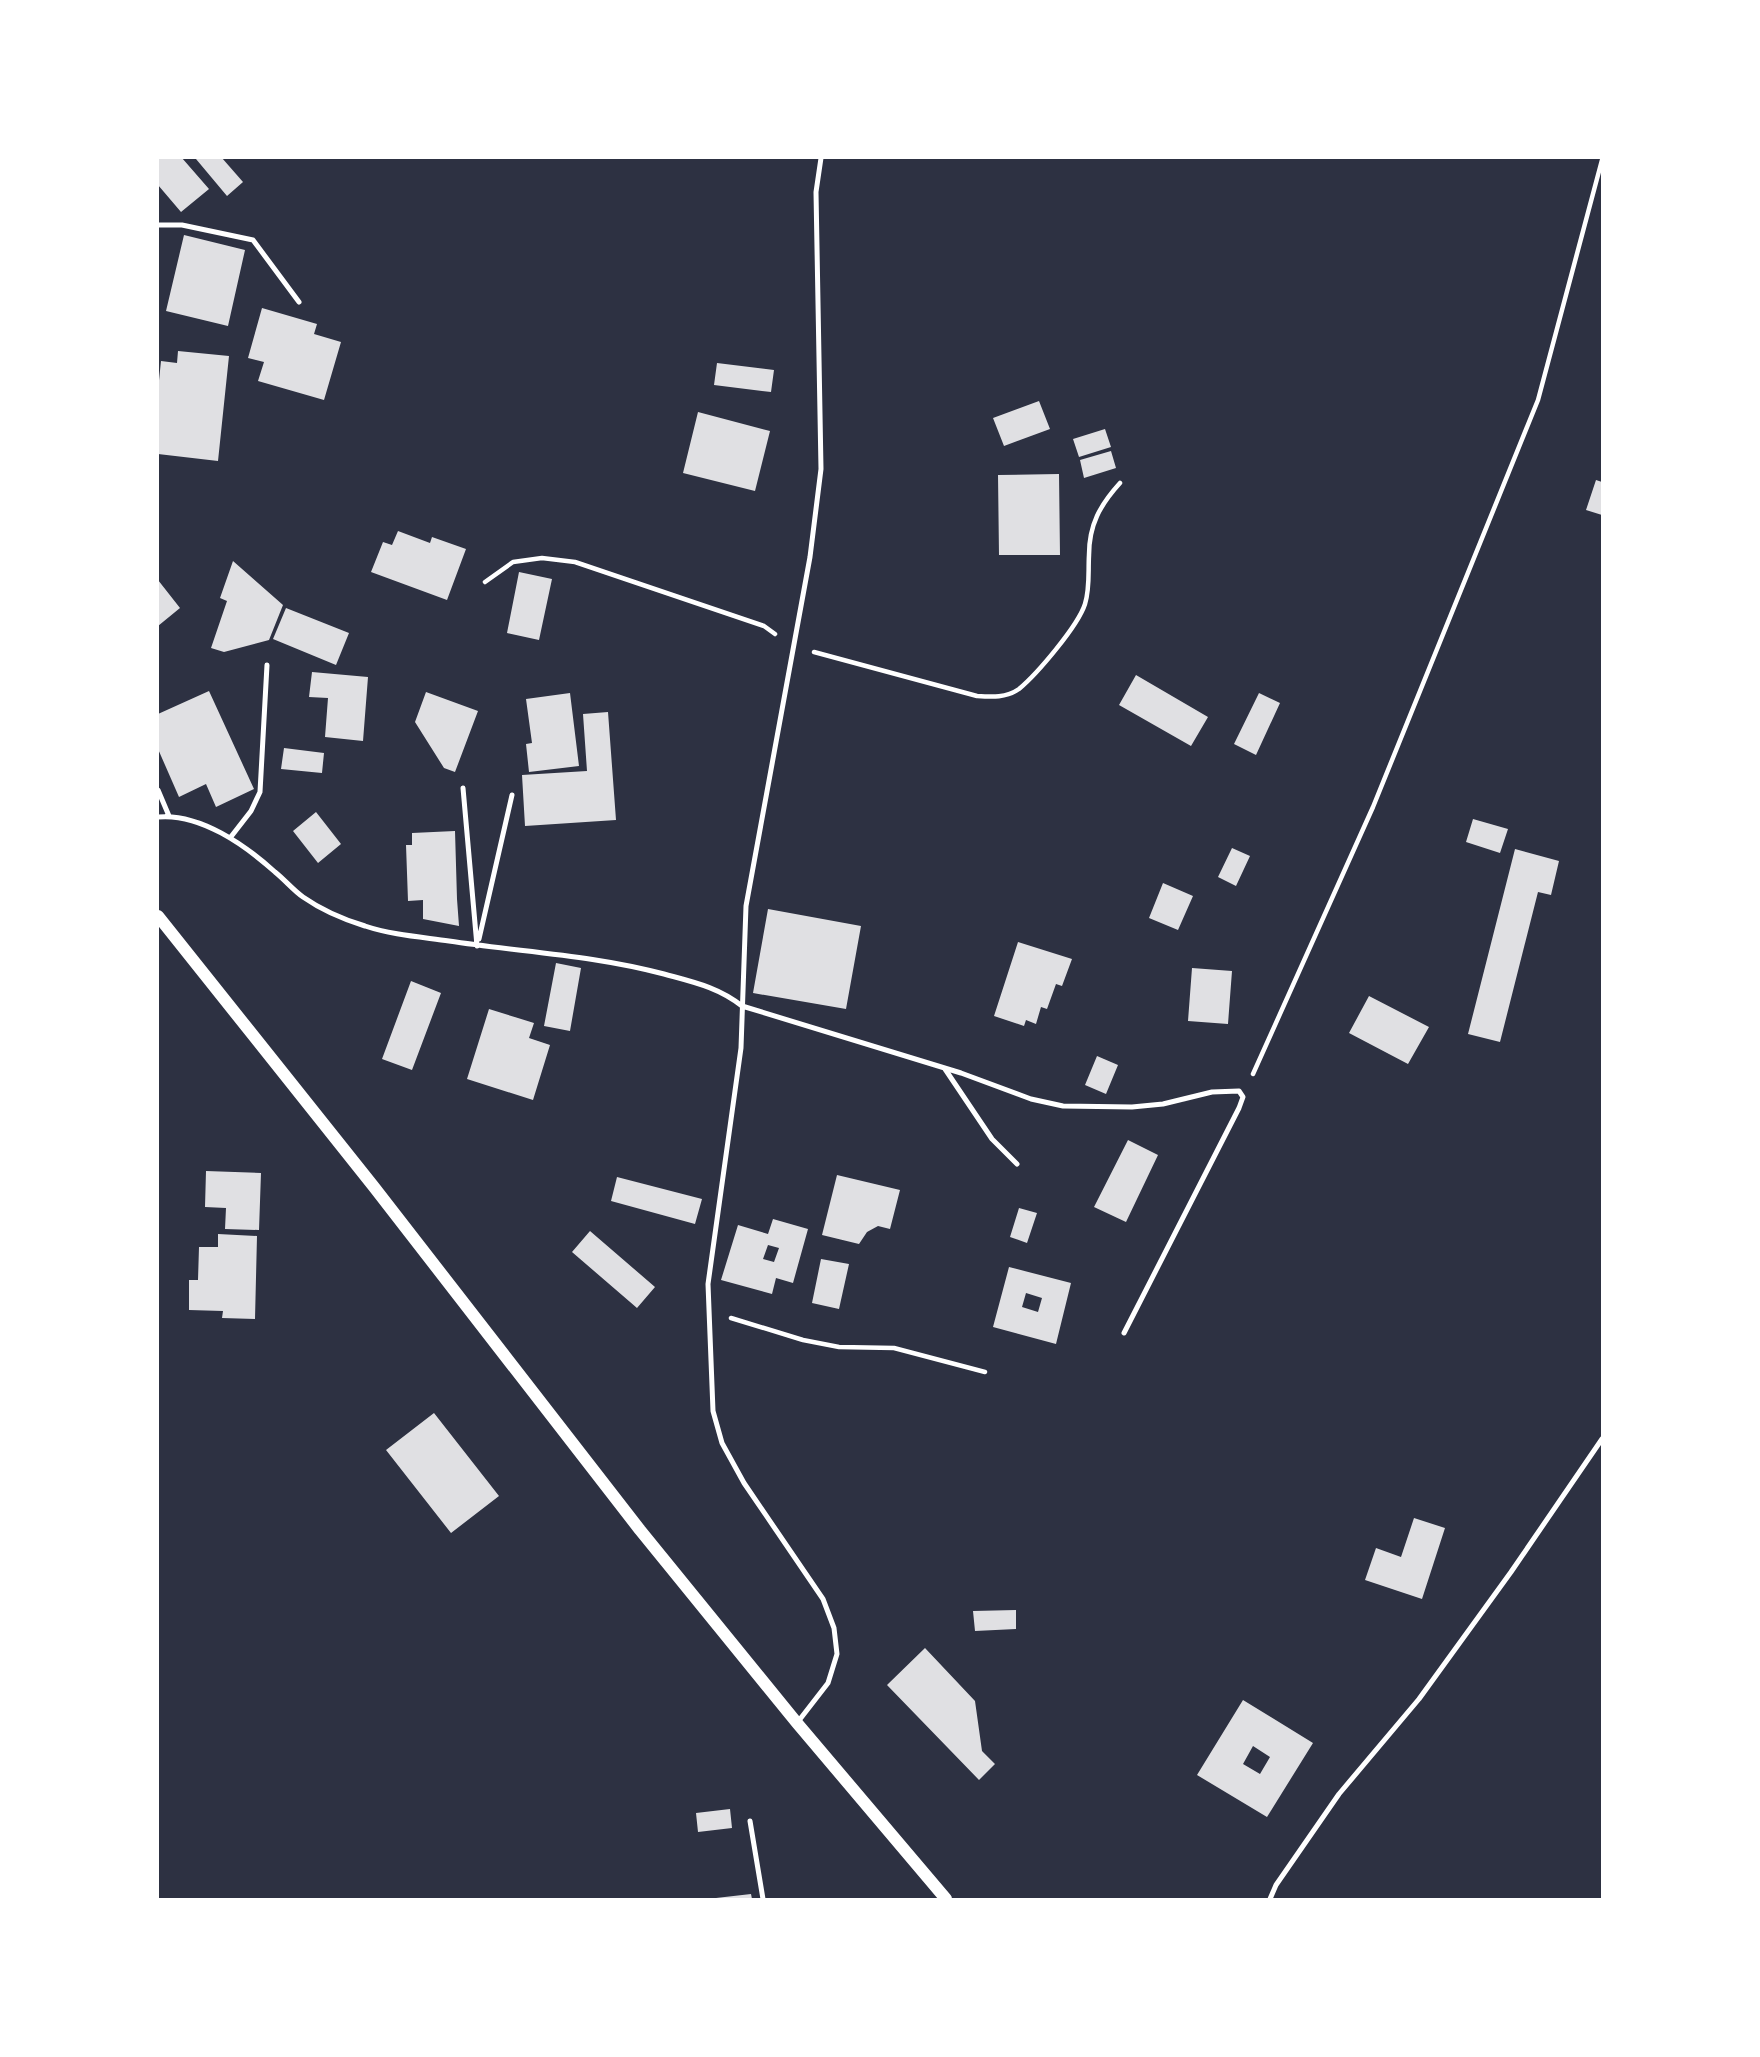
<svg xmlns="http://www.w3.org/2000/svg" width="1760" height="2057" viewBox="0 0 1760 2057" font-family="'Nunito Sans',sans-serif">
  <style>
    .building { fill: #e0e0e3; fill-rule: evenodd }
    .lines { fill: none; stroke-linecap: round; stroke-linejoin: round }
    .path { stroke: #fff; stroke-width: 4.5 }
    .service { stroke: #fff; stroke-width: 5 }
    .tertiary { stroke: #fff; stroke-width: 12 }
  </style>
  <rect width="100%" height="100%" fill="#2d3142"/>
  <!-- building -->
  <path class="building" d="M 158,158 L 182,158 L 209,189 L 181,212 L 158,185 Z
    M 198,158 L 222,158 L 243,182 L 227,196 L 196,159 Z
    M 184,235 L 245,250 L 228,326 L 166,311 Z
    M 262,308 L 317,324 L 314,334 L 341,342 L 324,400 L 258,381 L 264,362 L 248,358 Z
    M 178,351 L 229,356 L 218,461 L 158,454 L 158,390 L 161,361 L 177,363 Z
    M 717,363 L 774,370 L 771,392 L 714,385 Z
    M 1039,401 L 1050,429 L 1004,446 L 993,418 Z
    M 698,412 L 770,431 L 755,491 L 683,473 Z
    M 1105,429 L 1111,447 L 1079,457 L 1073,439 Z
    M 1111,451 L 1116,468 L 1084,478 L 1080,460 Z
    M 1059,474 L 1060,555 L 999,555 L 998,475 Z
    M 1596,480 L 1602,482 L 1602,515 L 1586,510 Z
    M 398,531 L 430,543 L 432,537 L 466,549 L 447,600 L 371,572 L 383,542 L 392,545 Z
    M 233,561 L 283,605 L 269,640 L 224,652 L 211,648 L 227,601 L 220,598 Z
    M 519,572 L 552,579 L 539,640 L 507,633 Z
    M 158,580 L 180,608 L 158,626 Z
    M 286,608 L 349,633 L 336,665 L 273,639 Z
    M 312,672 L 368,677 L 363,741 L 325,737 L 328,698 L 309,697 Z
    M 1136,675 L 1208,717 L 1191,746 L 1119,705 Z
    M 209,691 L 254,789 L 216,807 L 206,784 L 179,797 L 158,749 L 158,714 Z
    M 426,692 L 478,711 L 455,772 L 444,768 L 415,722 Z
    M 570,693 L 579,766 L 529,772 L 526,744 L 532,743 L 526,699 Z
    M 1259,693 L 1280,703 L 1256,755 L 1234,744 Z
    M 608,712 L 616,820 L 525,826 L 522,775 L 587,771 L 583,714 Z
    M 284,748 L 324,753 L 322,773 L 281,769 Z
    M 316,812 L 341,844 L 318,863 L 293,831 Z
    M 1473,819 L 1508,829 L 1500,853 L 1466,842 Z
    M 455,831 L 457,899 L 459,926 L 423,919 L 423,900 L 408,901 L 406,845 L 412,845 L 412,833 Z
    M 1232,848 L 1250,856 L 1236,886 L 1218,877 Z
    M 1515,849 L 1559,861 L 1551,895 L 1538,892 L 1500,1042 L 1468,1034 Z
    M 1163,883 L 1193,896 L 1178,930 L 1149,918 Z
    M 768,909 L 861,926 L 846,1009 L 753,993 Z
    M 1018,942 L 1072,959 L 1062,986 L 1056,984 L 1047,1009 L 1041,1007 L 1036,1024 L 1026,1020 L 1024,1026 L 994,1016 Z
    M 556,963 L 581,968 L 570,1031 L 544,1026 Z
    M 1192,968 L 1232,971 L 1228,1024 L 1188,1021 Z
    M 411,981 L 441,993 L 412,1070 L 382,1059 Z
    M 1369,996 L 1429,1027 L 1408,1064 L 1349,1033 Z
    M 489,1009 L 534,1023 L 529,1038 L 550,1045 L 533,1100 L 467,1079 Z
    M 1097,1056 L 1118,1065 L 1106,1094 L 1085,1085 Z
    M 1128,1140 L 1158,1155 L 1126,1222 L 1094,1207 Z
    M 206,1171 L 261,1173 L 259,1230 L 225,1229 L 226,1208 L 205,1207 Z
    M 837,1175 L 900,1190 L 890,1229 L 878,1226 L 867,1232 L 859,1244 L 822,1235 Z
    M 617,1177 L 702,1199 L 695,1224 L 611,1201 Z
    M 1019,1208 L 1037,1213 L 1027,1243 L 1010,1237 Z
    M 773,1219 L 808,1229 L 793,1283 L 776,1278 L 772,1294 L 721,1280 L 738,1225 L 768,1234 ZM 768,1245 L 779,1248 L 774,1262 L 763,1259 Z
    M 590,1231 L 655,1287 L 637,1308 L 572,1252 Z
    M 218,1234 L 257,1236 L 255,1319 L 222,1318 L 223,1311 L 189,1310 L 189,1280 L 198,1280 L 199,1247 L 218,1247 Z
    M 821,1259 L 849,1264 L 839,1309 L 812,1303 Z
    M 1009,1267 L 1071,1283 L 1056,1344 L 993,1327 ZM 1026,1293 L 1042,1298 L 1038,1312 L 1022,1307 Z
    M 434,1413 L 499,1496 L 451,1533 L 386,1450 Z
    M 1414,1518 L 1445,1528 L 1422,1599 L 1365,1580 L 1376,1548 L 1401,1557 Z
    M 1016,1610 L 1016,1629 L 975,1631 L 973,1611 Z
    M 925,1648 L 975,1701 L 982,1751 L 995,1764 L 979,1780 L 887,1685 Z
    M 1243,1700 L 1313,1743 L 1267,1817 L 1197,1775 ZM 1253,1746 L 1270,1757 L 1260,1774 L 1243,1764 Z
    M 730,1809 L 732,1828 L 698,1832 L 696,1813 Z
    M 751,1894 L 752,1899 L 717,1899 L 716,1898 Z"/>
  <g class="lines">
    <!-- path -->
    <path class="path" d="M 485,582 L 513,562 L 542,558 L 575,562 L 764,626 L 775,634
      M 814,652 L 977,696 C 992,697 1006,698 1019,689 C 1037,674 1078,626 1085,604 C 1090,588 1088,572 1089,555 C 1089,525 1100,505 1120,483
      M 1253,1074 L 1373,807 L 1538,400 L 1602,160
      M 731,1318 L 803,1340 L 839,1347 L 894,1348 L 985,1372"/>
    <!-- service -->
    <path class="service" d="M 158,225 L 182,225 L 253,240 L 299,302
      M 463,788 L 477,946
      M 158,790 L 169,816
      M 158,817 C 200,813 245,845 275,872 C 285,880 293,890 303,897 C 323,911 342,919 365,926 C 392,935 421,937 449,941 C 521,952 593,955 664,974 C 693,982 718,987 742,1006 L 961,1073 L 1031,1099 L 1063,1106 L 1132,1107 L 1163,1104 L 1212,1092 L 1239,1091 L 1243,1097 L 1239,1108 L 1124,1333
      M 230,838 L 251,811 L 260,792 L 267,665
      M 479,939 L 512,795
      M 945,1069 L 992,1139 L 1017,1164
      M 797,1723 L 828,1683 L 837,1654 L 834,1628 L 823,1599 L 744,1483 L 722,1443 L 713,1411 L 708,1284 L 741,1048 L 746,906 L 810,557 L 821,469 L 816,192 L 821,158
      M 750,1821 L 763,1899
      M 1270,1899 L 1276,1885 L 1339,1794 L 1419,1699 L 1511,1572 L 1602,1439"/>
    <!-- tertiary -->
    <path class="tertiary" d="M 158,916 L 374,1187 L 640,1530 L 797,1723 L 946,1899"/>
  </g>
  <!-- border -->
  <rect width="1760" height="2057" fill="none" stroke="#ffffff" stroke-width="318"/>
</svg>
